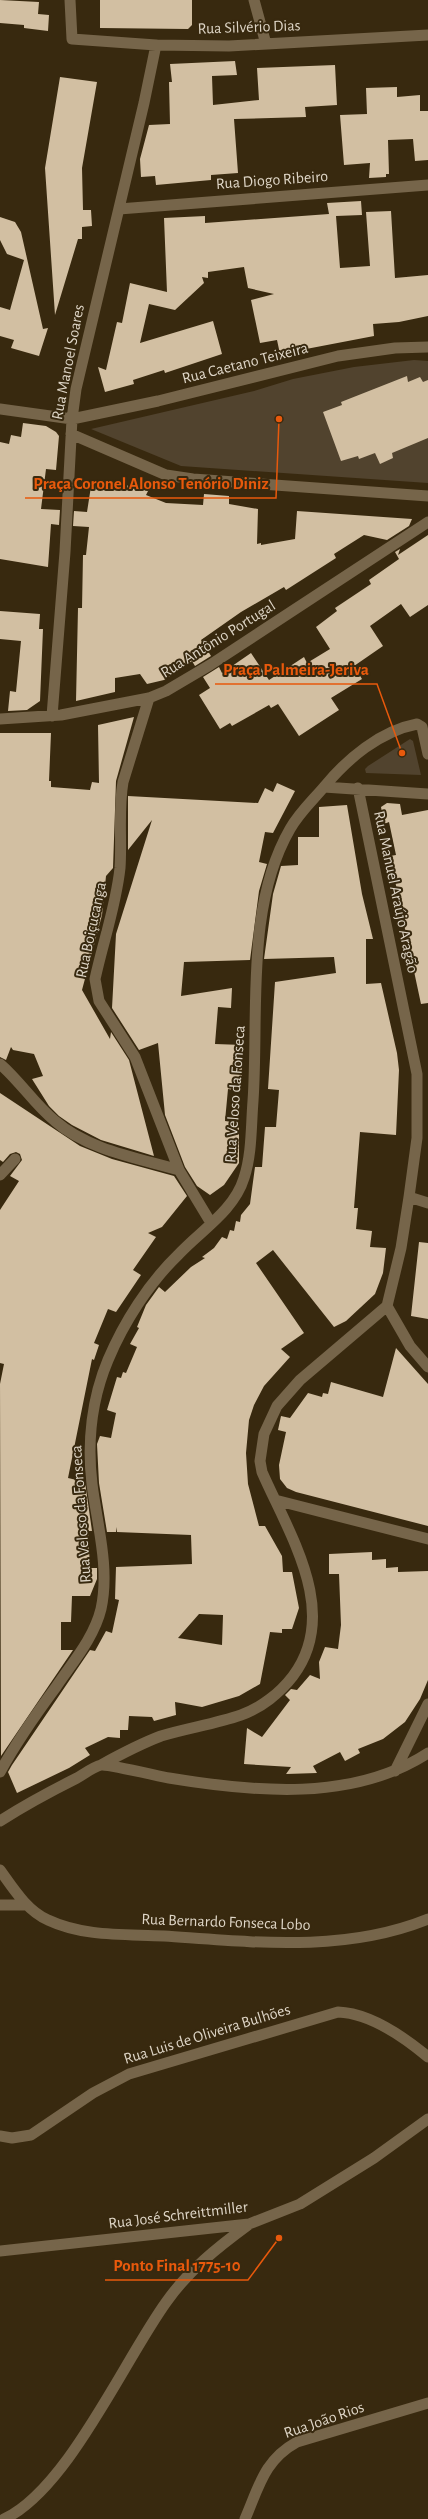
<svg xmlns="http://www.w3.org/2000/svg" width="428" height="2519" viewBox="0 0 428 2519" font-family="'Alegreya Sans',sans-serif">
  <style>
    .green { fill: #51432e }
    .building { fill: #d2bfa2; fill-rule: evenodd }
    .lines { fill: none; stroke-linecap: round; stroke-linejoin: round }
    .minor { stroke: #76654a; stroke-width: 11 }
    .labels { text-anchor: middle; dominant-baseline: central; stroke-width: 4; stroke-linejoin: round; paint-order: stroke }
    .street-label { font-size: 16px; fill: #ded5c6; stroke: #38290f }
    .leader { fill: none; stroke: #e8590c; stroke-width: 1.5 }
    .callout-dot { fill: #e8590c; stroke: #38290f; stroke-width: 1.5 }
    .callout-label { font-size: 17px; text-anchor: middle; font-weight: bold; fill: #e8590c; stroke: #38290f; stroke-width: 4; stroke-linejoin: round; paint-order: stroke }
  </style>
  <rect width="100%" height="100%" fill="#38290f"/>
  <!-- green -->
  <path class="green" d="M 414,360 L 428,361 L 428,483 L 181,466 L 91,429 L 254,391 L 293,379 L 354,367 Z
    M 410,739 L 413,741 L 421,775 L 366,773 L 365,769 L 368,766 Z"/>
  <!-- building -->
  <path class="building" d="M 0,0 L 39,2 L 38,14 L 49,15 L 48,31 L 24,28 L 24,25 L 0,23 Z
    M 100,0 L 192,0 L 192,25 L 188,29 L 100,28 Z
    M 235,61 L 237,75 L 212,76 L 213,105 L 259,100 L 257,68 L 335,65 L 337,105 L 305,107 L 306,117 L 234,119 L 238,173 L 211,175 L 211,180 L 156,185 L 155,176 L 141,177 L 140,159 L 149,125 L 170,124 L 169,82 L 172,82 L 170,64 Z
    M 60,77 L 97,82 L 82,168 L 83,210 L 91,210 L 92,226 L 82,227 L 82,239 L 78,239 L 55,315 L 45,168 Z
    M 397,87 L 397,97 L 420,95 L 420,111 L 428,111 L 428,160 L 415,161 L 413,139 L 388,140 L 389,174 L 386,174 L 386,177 L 369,178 L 370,163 L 344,165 L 340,115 L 367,114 L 366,88 Z
    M 361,201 L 362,215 L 336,216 L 340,268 L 370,266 L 366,212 L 391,211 L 395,278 L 428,275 L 428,316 L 399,322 L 373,324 L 374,336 L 280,354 L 277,340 L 260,343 L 251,300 L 274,294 L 248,288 L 244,267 L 208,272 L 208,278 L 202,277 L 204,283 L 175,310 L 149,304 L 140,343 L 213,321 L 222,354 L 165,373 L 164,370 L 133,380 L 134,384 L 105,392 L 98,367 L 106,370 L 117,322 L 122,323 L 130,283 L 167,292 L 164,218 L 205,216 L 205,223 L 329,214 L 327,203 Z
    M 0,217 L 15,222 L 21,232 L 43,329 L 48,328 L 39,356 L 11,348 L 14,340 L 0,336 L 0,307 L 10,310 L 24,260 L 7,254 L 0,240 Z
    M 407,376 L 408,382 L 420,377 L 423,382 L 428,380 L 428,438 L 392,453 L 393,458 L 380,464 L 375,453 L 359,459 L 358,456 L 341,461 L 323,412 L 342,405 L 341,402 Z
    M 23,423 L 46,426 L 56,432 L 59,436 L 56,470 L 46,469 L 41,509 L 60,510 L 59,525 L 51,524 L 48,567 L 0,559 L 0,442 L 9,444 L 11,435 L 21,437 Z
    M 92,480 L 149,489 L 146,495 L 166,503 L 203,505 L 204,494 L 229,496 L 229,504 L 258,509 L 257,544 L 261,543 L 261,545 L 295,539 L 297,511 L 412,519 L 409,526 L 387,540 L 364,535 L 334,554 L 336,558 L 286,590 L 284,587 L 241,612 L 201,640 L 211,656 L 195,666 L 192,661 L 164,680 L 147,684 L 140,674 L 115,678 L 115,692 L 76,701 L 78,608 L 82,608 L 83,555 L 86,555 L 89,527 L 73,526 L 74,511 L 87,512 Z
    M 428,535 L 428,605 L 410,617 L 401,604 L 370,626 L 383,646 L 354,666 L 362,679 L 331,698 L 339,710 L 299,736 L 278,704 L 271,708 L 269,705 L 232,726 L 230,723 L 220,729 L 199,695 L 210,688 L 203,677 L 219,667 L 222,673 L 251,653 L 269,680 L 304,657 L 307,663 L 330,649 L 316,627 L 337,611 L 335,608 L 371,584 L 369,580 L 399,559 L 395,552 L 400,549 L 398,555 Z
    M 0,611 L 40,614 L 39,629 L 43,629 L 40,701 L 27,710 L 8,711 L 10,691 L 16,692 L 21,641 L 0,639 Z
    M 134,717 L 116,781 L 113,868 L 106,876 L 102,915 L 82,990 L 110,1039 L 111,1032 L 129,1060 L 154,1156 L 101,1140 L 72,1125 L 59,1116 L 49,1106 L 32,1079 L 43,1076 L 34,1054 L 13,1050 L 11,1047 L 6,1060 L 0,1057 L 0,733 L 51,733 L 49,781 L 51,781 L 51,787 L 90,790 L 92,782 L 99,783 L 98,725 Z
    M 277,783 L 295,791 L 273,833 L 265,832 L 259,862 L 267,864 L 259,891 L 250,960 L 184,962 L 181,996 L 232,988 L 231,1008 L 218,1007 L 215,1044 L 243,1045 L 241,1091 L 228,1089 L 225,1121 L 239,1123 L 239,1163 L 224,1185 L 210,1195 L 197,1186 L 185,1167 L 165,1115 L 158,1043 L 139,1050 L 112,1008 L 116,934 L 152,820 L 128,850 L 128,796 L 258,803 L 265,788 L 273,792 Z
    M 387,803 L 400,804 L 402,815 L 428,810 L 428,1003 L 421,1004 L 402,915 L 390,856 L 396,855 L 389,822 L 384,824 L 381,807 Z
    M 347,805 L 362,894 L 373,939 L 366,939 L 366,984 L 381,983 L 397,1053 L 399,1070 L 396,1135 L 360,1132 L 354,1208 L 358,1208 L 356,1229 L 372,1231 L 370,1247 L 386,1248 L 383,1273 L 375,1294 L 346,1321 L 334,1327 L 273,1250 L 256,1263 L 304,1333 L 281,1349 L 290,1357 L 264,1386 L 254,1405 L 249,1420 L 246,1453 L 248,1484 L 259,1526 L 265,1526 L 282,1556 L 283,1572 L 292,1572 L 299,1608 L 292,1629 L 282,1629 L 282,1633 L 270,1632 L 260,1684 L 239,1696 L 202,1707 L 175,1702 L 176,1715 L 154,1721 L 152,1717 L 129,1716 L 128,1730 L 120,1730 L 120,1738 L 108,1737 L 85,1748 L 90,1755 L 69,1768 L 17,1793 L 8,1772 L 12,1765 L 90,1650 L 95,1651 L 106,1631 L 112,1633 L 119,1600 L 115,1599 L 116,1567 L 192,1564 L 191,1535 L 117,1532 L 117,1527 L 116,1532 L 107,1532 L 99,1483 L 97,1444 L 100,1436 L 111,1438 L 116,1413 L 107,1410 L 117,1377 L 121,1378 L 123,1372 L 126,1373 L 137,1347 L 130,1344 L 139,1328 L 137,1327 L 146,1305 L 159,1287 L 165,1292 L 191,1267 L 205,1258 L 202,1257 L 214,1248 L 222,1237 L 227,1239 L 230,1230 L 234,1231 L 236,1221 L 240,1222 L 241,1215 L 250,1204 L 255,1167 L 262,1167 L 265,1127 L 276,1127 L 279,1090 L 268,1089 L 275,982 L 336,973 L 334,957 L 264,959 L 273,894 L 281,866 L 298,865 L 298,837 L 319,837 L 319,807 ZM 199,1614 L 223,1615 L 222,1645 L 178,1638 Z
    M 0,1093 L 80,1146 L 112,1159 L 174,1176 L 187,1196 L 162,1227 L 148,1233 L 156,1237 L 133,1270 L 141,1275 L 116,1312 L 108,1309 L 94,1343 L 99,1345 L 94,1360 L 92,1359 L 68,1478 L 85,1482 L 92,1531 L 88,1531 L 90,1568 L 97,1568 L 97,1579 L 90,1596 L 72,1596 L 71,1622 L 61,1622 L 61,1650 L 73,1650 L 1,1756 L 0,1384 L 4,1364 L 0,1363 L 0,1210 L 19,1181 L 10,1176 L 22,1160 L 20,1154 L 16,1152 L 10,1154 L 3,1162 L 0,1160 Z
    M 419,1242 L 428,1243 L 428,1319 L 411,1316 Z
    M 396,1348 L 428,1384 L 428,1526 L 296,1492 L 287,1488 L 280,1479 L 279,1465 L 286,1432 L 278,1430 L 281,1416 L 290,1418 L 308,1393 L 322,1397 L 323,1393 L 328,1394 L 331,1382 L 383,1397 Z
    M 372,1552 L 372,1560 L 386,1559 L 386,1568 L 398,1567 L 398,1572 L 428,1571 L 428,1680 L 420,1699 L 405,1722 L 383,1739 L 358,1749 L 360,1753 L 345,1761 L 340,1752 L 313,1766 L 317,1773 L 286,1774 L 291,1767 L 244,1764 L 247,1728 L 262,1737 L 290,1700 L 285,1695 L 291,1689 L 297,1690 L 310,1675 L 320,1679 L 319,1662 L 325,1647 L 338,1649 L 341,1625 L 339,1574 L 329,1574 L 329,1554 Z"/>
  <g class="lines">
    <!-- minor -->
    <path class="minor" d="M 70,0 L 72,39 L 156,45 L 229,46 L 428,35
      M 254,0 L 266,44
      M 119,209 L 428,185
      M 0,409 L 72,419 L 158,401 L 338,356 L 395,348 L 428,347
      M 71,434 L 166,475 L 193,479 L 428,496
      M 149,698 L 123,782 C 118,811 122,840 120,868 C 116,906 103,942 95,979 L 99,1001 L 135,1057 L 179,1170 L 211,1223
      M 52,716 L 65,552 L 72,419 L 76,389 L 144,103 L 156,45
      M 0,719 L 61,715 L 149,698 L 166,691 L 210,665 L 428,522
      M 324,787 L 428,794
      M 0,1064 C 20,1081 34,1104 55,1121 C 88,1150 138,1158 179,1170
      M 0,1175 L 15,1159
      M 409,1197 L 428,1203
      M 387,1306 L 410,1346 L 428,1367
      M 275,1500 L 428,1539
      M 101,1765 C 121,1754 140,1744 161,1736 C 187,1728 215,1724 241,1715 C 261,1708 280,1693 293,1676 C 341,1612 289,1534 262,1472 L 260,1461 L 264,1434 L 277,1406 L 300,1380 L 387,1306 L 401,1248 L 409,1197 L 417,1138 L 417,1074 L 358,788
      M 395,1771 L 428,1704
      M 0,1772 C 16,1743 36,1714 56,1687 C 72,1663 94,1638 101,1609 C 110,1568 97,1524 92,1484 C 87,1442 92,1398 108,1360 C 124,1322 149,1283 178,1255 C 200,1231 234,1211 244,1178 C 252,1154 251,1126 253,1101 C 259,1013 245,907 290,829 C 299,813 312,801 324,787 C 347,759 380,731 417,724 L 422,727 L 428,754
      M 0,1821 C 25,1805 51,1791 77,1778 C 84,1774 93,1767 101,1765 C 108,1764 158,1776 169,1778 C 254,1792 353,1802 428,1753
      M 0,1870 C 13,1888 27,1911 48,1920 C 84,1937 125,1934 164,1936 C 252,1942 344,1953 428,1919
      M 0,1905 L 27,1905
      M 0,2136 L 12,2138 L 31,2135 L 93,2093 L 129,2074 L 338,2012 C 370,2013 404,2037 428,2057
      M 0,2251 L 249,2224 L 300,2204 L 374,2158 L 428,2119
      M 4,2519 C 68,2489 124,2360 167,2301 C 189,2270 218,2247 248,2225
      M 245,2519 C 259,2487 264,2460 297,2442 L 428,2403"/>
  </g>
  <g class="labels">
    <!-- street labels -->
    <g class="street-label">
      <text transform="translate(249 27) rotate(-2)">Rua Silvério Dias</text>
      <text transform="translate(272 180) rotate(-4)">Rua Diogo Ribeiro</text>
      <text transform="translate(68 362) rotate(-79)">Rua Manoel Soares</text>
      <text transform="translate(245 363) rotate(-14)">Rua Caetano Teixeira</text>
      <text transform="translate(218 639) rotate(-32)">Rua Antônio Portugal</text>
      <text transform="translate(396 892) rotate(78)">Rua Manuel Araújo Aragão</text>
      <text transform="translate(91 930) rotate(-78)">Rua Boiçucanga</text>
      <text transform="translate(235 1094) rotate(-86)">Rua Veloso da Fonseca</text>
      <text transform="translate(81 1514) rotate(-94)">Rua Veloso da Fonseca</text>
      <text transform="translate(226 1922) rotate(2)">Rua Bernardo Fonseca Lobo</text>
      <text transform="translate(207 2034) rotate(-17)">Rua Luis de Oliveira Bulhões</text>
      <text transform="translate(178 2215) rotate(-7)">Rua José Schreittmiller</text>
      <text transform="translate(324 2420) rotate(-19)">Rua João Rios</text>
    </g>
  </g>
  <!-- callouts -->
  <path class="leader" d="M279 419L276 498H25M402 753L377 684H215M279 2238L248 2280H105"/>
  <g class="callout-dot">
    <circle cx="279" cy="419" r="4"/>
    <circle cx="402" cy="753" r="4"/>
    <circle cx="279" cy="2238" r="4"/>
  </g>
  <g class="callout-label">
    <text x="151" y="489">Praça Coronel Alonso Tenório Diniz</text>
    <text x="296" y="675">Praça Palmeira-Jeriva</text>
    <text x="177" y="2271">Ponto Final 1775-10</text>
  </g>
</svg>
